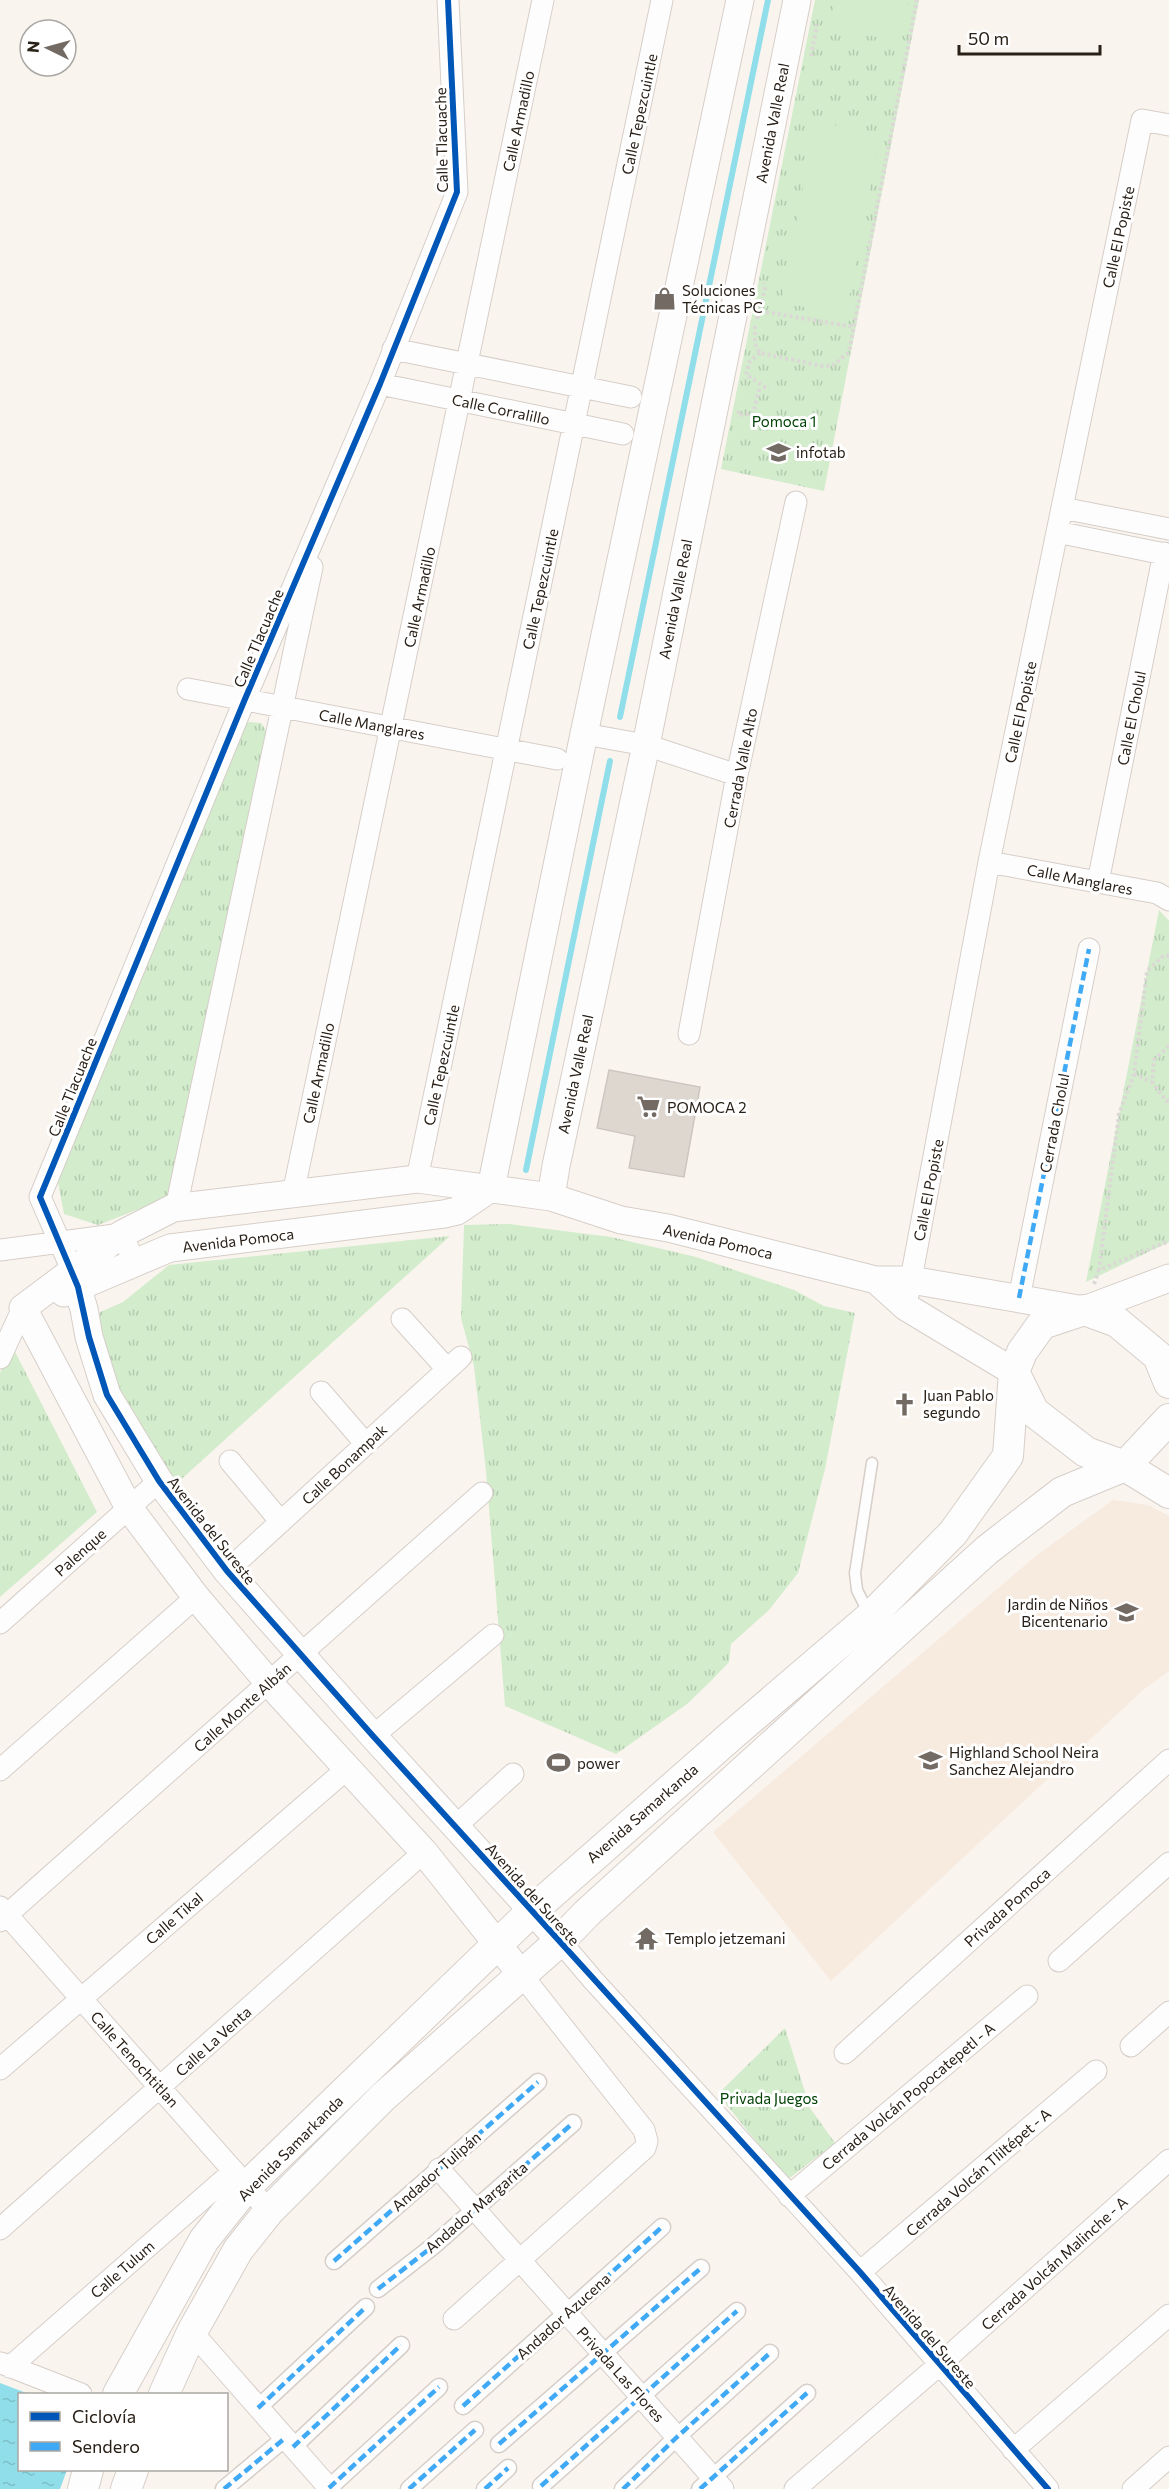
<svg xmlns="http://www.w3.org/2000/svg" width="1169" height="2489" viewBox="0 0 1169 2489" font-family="Commissioner,sans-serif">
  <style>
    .built { fill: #f7eadf }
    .grass { fill: url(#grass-tufts) }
    .pitch { fill: #d2eccc }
    .water { fill: url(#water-ripples) }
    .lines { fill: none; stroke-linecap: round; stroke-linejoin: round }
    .stream { stroke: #90deea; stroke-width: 6 }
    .building { fill: #ded7d0; stroke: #cdc6c0; stroke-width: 1.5 }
    .service-casing { stroke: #d6cec8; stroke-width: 13 }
    .pedestrian-casing { stroke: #d6cec8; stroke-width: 19 }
    .minor-casing { stroke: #d6cec8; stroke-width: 23 }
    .tertiary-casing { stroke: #d6cec8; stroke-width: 29 }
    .secondary-casing { stroke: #d6cec8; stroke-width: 32 }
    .path { stroke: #dbd8d6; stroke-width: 4; stroke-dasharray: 3 3; stroke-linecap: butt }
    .service { stroke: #fefdfd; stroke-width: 10 }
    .pedestrian { stroke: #fefdfd; stroke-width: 16 }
    .minor { stroke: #fefdfd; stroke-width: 21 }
    .tertiary { stroke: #fefdfd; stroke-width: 27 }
    .secondary { stroke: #fefdfd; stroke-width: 30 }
    .quiet { stroke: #3fa9f5; stroke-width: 4.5; stroke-dasharray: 9 4.5; stroke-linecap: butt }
    .cycleway-casing { stroke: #fff; stroke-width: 10 }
    .cycleway { stroke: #0057b8; stroke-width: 6 }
    .labels { text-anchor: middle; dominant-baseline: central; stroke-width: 6; stroke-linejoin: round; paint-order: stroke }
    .street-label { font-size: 15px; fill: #292018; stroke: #fff }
    .poi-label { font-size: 15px; fill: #292018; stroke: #fff; text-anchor: start }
    .park-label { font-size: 15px; fill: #004104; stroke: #fff }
  </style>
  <defs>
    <pattern id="grass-tufts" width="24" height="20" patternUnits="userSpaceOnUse" patternTransform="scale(1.5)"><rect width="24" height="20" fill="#d2eccc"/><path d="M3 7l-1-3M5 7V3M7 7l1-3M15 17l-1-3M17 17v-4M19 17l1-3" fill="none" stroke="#b4caae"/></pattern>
    <pattern id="water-ripples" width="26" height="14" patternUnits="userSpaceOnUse" patternTransform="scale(1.5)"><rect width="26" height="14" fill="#90deea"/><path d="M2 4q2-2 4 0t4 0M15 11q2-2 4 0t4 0" fill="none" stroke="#7cbec8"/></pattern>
  </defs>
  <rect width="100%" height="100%" fill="#faf4ef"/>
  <!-- built -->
  <path class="built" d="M 1113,1500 L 1148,1505 L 1169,1516 L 1169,1671 L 1143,1690 L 831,1981 L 713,1832 L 1037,1555 Z"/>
  <!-- grass -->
  <path class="grass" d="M 815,0 L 919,0 L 824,491 L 721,469 Z
    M 248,722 L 261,723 L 267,732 L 170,1197 L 98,1225 L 64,1214 L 56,1172 L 186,871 L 243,728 Z
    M 1159,910 L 1169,921 L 1169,1242 L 1086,1282 Z
    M 509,1224 L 611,1237 L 696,1257 L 794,1290 L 824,1306 L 855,1313 L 825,1469 L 798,1573 L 769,1610 L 731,1644 L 729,1662 L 712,1680 L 687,1704 L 616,1754 L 505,1706 L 486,1471 L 474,1366 L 461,1318 L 464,1225 Z
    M 450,1236 L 176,1484 L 109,1395 L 89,1317 L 123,1302 L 169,1265 Z
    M 12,1346 L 97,1512 L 0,1597 L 0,1373 Z
    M 785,2028 L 810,2108 L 835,2143 L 787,2180 L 718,2094 Z"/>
  <!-- pitch -->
  <path class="pitch" d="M 835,0 L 888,0 L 917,7 L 896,41 L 828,27 Z
    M 815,122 L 881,133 L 845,318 L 782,301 Z"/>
  <!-- water -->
  <path class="water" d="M 0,2383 L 29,2394 L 20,2394 L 20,2470 L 67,2470 L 60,2489 L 0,2489 Z"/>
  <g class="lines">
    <!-- stream -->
    <path class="stream" d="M 620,717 L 768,0
      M 526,1170 L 610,761"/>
  </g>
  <!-- building -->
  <path class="building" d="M 609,1070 L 700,1087 L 684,1177 L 629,1168 L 635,1136 L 597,1128 Z"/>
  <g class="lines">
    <defs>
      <path id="service" d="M 869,1614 L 857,1590 L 855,1573 L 872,1463"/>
      <path id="pedestrian" d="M 334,2261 L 538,2082
        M 378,2289 L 432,2247 L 573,2123
        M 463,2406 L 662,2227
        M 258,2408 L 366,2307
        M 499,2444 L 701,2268
        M 293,2447 L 401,2345
        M 541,2486 L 737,2311
        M 329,2488 L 439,2387
        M 224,2489 L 285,2438
        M 409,2489 L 475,2430
        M 485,2489 L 508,2468
        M 623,2489 L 677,2437 L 770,2353
        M 700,2489 L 807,2393"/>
      <path id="minor" d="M 393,349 L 631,397
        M 380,384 L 623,434
        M 1062,508 L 1169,529
        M 1057,532 L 1169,555
        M 188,689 L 557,759
        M 584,734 L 646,745 L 737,775
        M 989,862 L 1157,893 L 1169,900
        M 1098,882 L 1164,553
        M 689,1034 L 737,775 L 796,502
        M 417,1179 L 662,0
        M 293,1194 L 543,0
        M 176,1208 L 312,567
        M 0,1250 L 122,1234 L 135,1264
        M 72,1270 L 40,1197 L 245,699 L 380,384 L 457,192 L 448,0
        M 908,1295 L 989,862 L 1142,120 L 1169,125
        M 1019,1298 L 1089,949
        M 402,1319 L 447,1369
        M 0,1358 L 23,1308
        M 321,1392 L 365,1443
        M 230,1461 L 281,1522
        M 227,1571 L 461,1357
        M 0,1623 L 159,1481
        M 373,1736 L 493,1635
        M 0,1770 L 196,1597
        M 456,1826 L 513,1774
        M 0,1907 L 269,2211
        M 0,1921 L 482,1493
        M 560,1941 L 593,1980 L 860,2272 L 1048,2489
        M 1059,1961 L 1169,1863
        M 1131,2046 L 1169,2012
        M 845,2053 L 1169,1760
        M 0,2069 L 348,1768
        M 439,2169 L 723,2489
        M 789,2196 L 1027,1996
        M 0,2229 L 424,1852
        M 860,2272 L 1096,2071
        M 454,2319 L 645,2148 L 647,2141 L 644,2130 L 521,1974
        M 192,2332 L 330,2489
        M 1,2363 L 81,2394
        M 10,2367 L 234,2171
        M 1013,2450 L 1169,2315
        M 795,2489 L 939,2365 L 1169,2160
        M 1133,2489 L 1169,2457"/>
      <path id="tertiary" d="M 491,1188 L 584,734 L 740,0
        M 551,1197 L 556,1166 L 646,745 L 797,0
        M 72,1270 L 84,1309 L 89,1337 L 107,1395 L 159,1481 L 227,1571 L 373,1736 L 560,1941
        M 876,1280 L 906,1307 L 1014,1372
        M 64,1293 L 170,1248 L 444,1214 L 457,1211 L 491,1188
        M 23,1308 L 122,1234 L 173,1208 L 417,1179 L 551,1197 L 621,1220 L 668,1228 L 876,1280 L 911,1280 L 1084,1310 L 1169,1278
        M 23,1308 L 129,1508 L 196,1597 L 270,1684 L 424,1852 L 521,1974"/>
      <path id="secondary" d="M 1014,1372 L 1034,1412 L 1086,1452 L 1125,1466 L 1169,1493
        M 118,2394 L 204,2240 L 247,2186 L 533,1910 L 732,1735 L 870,1617 L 953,1533 L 1008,1456 L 1014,1372 L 1022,1352 L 1042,1324 L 1084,1310 L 1117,1322 L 1158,1356 L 1169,1383
        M 164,2394 L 192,2332 L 238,2250 L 269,2211 L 383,2097 L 560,1941 L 587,1913 L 987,1550 L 1062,1492 L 1125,1466 L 1169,1419
        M 83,2489 L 88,2470
        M 126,2489 L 133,2470"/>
    </defs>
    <!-- service casing -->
    <use href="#service" class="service-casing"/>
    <!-- pedestrian casing -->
    <use href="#pedestrian" class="pedestrian-casing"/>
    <!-- minor casing -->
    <use href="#minor" class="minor-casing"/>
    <!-- tertiary casing -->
    <use href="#tertiary" class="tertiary-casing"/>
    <!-- secondary casing -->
    <use href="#secondary" class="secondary-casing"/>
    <!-- path -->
    <path class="path" d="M 811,56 L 817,25
      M 760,311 L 854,327
      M 757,319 L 765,289 L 764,283
      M 755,326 L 755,344 L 760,353 L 822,366 L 832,366 L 849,352 L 917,0
      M 760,353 L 750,361 L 746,375 C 755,379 760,386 769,389
      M 739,411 L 738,415 L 753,414 L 760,386
      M 1169,956 L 1164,955 L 1147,971 L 1134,1074 L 1119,1114 L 1099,1270 L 1169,1241
      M 1169,1046 L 1154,1060 L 1152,1082 L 1166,1101 L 1169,1101
      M 1134,1074 L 1152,1082
      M 1094,1284 L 1099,1270"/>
    <!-- service -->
    <use href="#service" class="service"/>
    <!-- pedestrian -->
    <use href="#pedestrian" class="pedestrian"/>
    <!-- minor -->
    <use href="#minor" class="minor"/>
    <!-- tertiary -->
    <use href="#tertiary" class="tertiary"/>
    <!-- secondary -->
    <use href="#secondary" class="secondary"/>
    <!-- quiet -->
    <path class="quiet" d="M 1019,1298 L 1089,949
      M 334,2261 L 538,2082
      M 378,2289 L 432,2247 L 573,2123
      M 463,2406 L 662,2227
      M 258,2408 L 366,2307
      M 499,2444 L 701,2268
      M 293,2447 L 401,2345
      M 541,2486 L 737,2311
      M 329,2488 L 439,2387
      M 224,2489 L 285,2438
      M 409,2489 L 475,2430
      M 485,2489 L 508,2468
      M 623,2489 L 677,2437 L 770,2353
      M 700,2489 L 807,2393"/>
    <defs>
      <path id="cycleway" d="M 448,0 L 457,192 L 380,384 L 245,699 L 40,1197 L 78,1287 L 89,1337 L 107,1395 L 159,1481 L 227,1571 L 373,1736 L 860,2272 L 1048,2489"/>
    </defs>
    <!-- cycleway casing -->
    <use href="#cycleway" class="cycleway-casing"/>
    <!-- cycleway -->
    <use href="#cycleway" class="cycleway"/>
  </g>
  <!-- icons -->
  <defs>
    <symbol id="shop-bare" viewBox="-9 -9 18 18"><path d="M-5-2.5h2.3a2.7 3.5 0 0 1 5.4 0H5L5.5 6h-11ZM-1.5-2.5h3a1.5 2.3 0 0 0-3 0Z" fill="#726a63" stroke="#fff" stroke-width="2.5" paint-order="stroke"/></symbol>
    <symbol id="school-bare" viewBox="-9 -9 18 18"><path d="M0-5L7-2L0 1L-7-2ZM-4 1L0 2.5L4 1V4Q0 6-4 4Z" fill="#726a63" stroke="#fff" stroke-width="2.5" paint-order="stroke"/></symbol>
    <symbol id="supermarket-bare" viewBox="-9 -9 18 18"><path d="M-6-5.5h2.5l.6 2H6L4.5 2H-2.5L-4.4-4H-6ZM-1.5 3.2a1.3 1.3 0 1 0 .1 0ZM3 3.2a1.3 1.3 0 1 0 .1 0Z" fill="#726a63" stroke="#fff" stroke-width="2.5" paint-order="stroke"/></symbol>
    <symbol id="church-bare" viewBox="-9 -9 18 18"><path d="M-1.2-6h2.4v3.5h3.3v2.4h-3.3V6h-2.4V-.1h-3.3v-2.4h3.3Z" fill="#726a63" stroke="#fff" stroke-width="2.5" paint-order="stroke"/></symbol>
    <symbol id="stadium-bare" viewBox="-9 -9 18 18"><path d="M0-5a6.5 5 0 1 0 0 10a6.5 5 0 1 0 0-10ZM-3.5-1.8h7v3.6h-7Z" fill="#726a63" stroke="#fff" stroke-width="2.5" paint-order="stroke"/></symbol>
    <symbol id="temple-bare" viewBox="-9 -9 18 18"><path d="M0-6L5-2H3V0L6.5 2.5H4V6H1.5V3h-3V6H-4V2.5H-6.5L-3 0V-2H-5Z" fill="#726a63" stroke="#fff" stroke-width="2.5" paint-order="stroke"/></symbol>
  </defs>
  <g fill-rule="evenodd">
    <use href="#shop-bare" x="648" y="282" width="33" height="33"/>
    <use href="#school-bare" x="762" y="436" width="33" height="33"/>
    <use href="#supermarket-bare" x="632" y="1090" width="33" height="33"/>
    <use href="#church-bare" x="888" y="1388" width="33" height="33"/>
    <use href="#school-bare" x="1110" y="1596" width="33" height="33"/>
    <use href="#school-bare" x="914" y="1744" width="33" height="33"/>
    <use href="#stadium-bare" x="542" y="1746" width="33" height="33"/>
    <use href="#temple-bare" x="630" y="1922" width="33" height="33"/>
  </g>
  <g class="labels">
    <!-- street labels -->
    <g class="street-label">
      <text transform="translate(639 114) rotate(-78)">Calle Tepezcuintle</text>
      <text transform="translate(518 121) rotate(-78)">Calle Armadillo</text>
      <text transform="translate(772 123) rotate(-79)">Avenida Valle Real</text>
      <text transform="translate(441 140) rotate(-91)">Calle Tlacuache</text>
      <text transform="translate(1118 237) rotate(-78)">Calle El Popiste</text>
      <text transform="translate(501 409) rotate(12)">Calle Corralillo</text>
      <text transform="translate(540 589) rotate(-78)">Calle Tepezcuintle</text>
      <text transform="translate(419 597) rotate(-78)">Calle Armadillo</text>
      <text transform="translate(675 599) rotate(-79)">Avenida Valle Real</text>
      <text transform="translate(258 638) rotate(-67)">Calle Tlacuache</text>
      <text transform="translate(1020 712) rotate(-78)">Calle El Popiste</text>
      <text transform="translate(1131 718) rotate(-79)">Calle El Cholul</text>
      <text transform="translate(372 724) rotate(11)">Calle Manglares</text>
      <text transform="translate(740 768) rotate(-79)">Cerrada Valle Alto</text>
      <text transform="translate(1080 879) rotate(11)">Calle Manglares</text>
      <text transform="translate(441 1065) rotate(-78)">Calle Tepezcuintle</text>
      <text transform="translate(318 1073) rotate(-78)">Calle Armadillo</text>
      <text transform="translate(575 1074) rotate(-78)">Avenida Valle Real</text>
      <text transform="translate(72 1087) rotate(-68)">Calle Tlacuache</text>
      <text transform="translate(1054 1123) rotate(-79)">Cerrada Cholul</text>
      <text transform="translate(928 1190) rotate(-79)">Calle El Popiste</text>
      <text transform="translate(238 1240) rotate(-7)">Avenida Pomoca</text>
      <text transform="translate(718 1241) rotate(13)">Avenida Pomoca</text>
      <text transform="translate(344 1464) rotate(-43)">Calle Bonampak</text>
      <text transform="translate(212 1530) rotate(52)">Avenida del Sureste</text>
      <text transform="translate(80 1552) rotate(-42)">Palenque</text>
      <text transform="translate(242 1707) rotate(-42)">Calle Monte Albán</text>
      <text transform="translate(642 1813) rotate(-41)">Avenida Samarkanda</text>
      <text transform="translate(533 1894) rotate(48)">Avenida del Sureste</text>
      <text transform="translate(1007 1907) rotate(-42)">Privada Pomoca</text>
      <text transform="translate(174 1918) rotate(-41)">Calle Tikal</text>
      <text transform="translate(213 2041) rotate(-42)">Calle La Venta</text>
      <text transform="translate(135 2059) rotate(48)">Calle Tenochtitlan</text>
      <text transform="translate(908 2096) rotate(-40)">Cerrada Volcán Popocatepetl - A</text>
      <text transform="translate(290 2148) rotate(-45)">Avenida Samarkanda</text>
      <text transform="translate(436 2171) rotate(-41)">Andador Tulipán</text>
      <text transform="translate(978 2172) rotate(-41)">Cerrada Volcán Tliltépet - A</text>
      <text transform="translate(476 2207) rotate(-41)">Andador Margarita</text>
      <text transform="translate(1054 2263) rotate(-42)">Cerrada Volcán Malinche - A</text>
      <text transform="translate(122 2269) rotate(-41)">Calle Tulum</text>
      <text transform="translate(563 2316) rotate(-42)">Andador Azucena</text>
      <text transform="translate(930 2336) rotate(49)">Avenida del Sureste</text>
      <text transform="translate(621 2374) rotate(48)">Privada Las Flores</text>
    </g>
    <!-- poi labels -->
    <g class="poi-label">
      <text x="682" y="290">Soluciones<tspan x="682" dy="17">Técnicas PC</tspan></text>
      <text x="796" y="452">infotab</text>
      <text x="667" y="1107">POMOCA 2</text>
      <text x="923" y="1395">Juan Pablo<tspan x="923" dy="17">segundo</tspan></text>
      <text x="1108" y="1604" text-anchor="end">Jardin de Niños<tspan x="1108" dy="17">Bicentenario</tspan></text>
      <text x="949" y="1752">Highland School Neira<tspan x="949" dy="17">Sanchez Alejandro</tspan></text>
      <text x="577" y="1763">power</text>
      <text x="665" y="1938">Templo jetzemani</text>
    </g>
    <!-- park labels -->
    <g class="park-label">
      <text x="784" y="421">Pomoca 1</text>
      <text x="769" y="2098">Privada Juegos</text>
    </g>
  </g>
  <!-- legend -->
  <rect x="18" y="2393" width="210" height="78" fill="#ffffff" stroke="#a9a6a3" stroke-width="1.5"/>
  <rect x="30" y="2412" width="30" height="9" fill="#0057b8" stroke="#a9a6a3" stroke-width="1.5"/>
  <text x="72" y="2423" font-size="18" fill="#292018">Ciclovía</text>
  <rect x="30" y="2442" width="30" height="9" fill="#3fa9f5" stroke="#a9a6a3" stroke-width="1.5"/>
  <text x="72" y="2453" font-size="18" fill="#292018">Sendero</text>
  <!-- north arrow -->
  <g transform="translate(48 48) rotate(275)"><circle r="28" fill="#ffffff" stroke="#a9a6a3" stroke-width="1.5"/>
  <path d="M0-4.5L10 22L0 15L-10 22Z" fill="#726a63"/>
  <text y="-9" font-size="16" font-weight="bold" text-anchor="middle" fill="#292018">N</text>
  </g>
  <!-- scale -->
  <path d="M959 45v9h141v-9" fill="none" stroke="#292018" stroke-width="3"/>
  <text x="968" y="45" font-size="18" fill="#292018" stroke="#ffffff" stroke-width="4.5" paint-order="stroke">50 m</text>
</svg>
